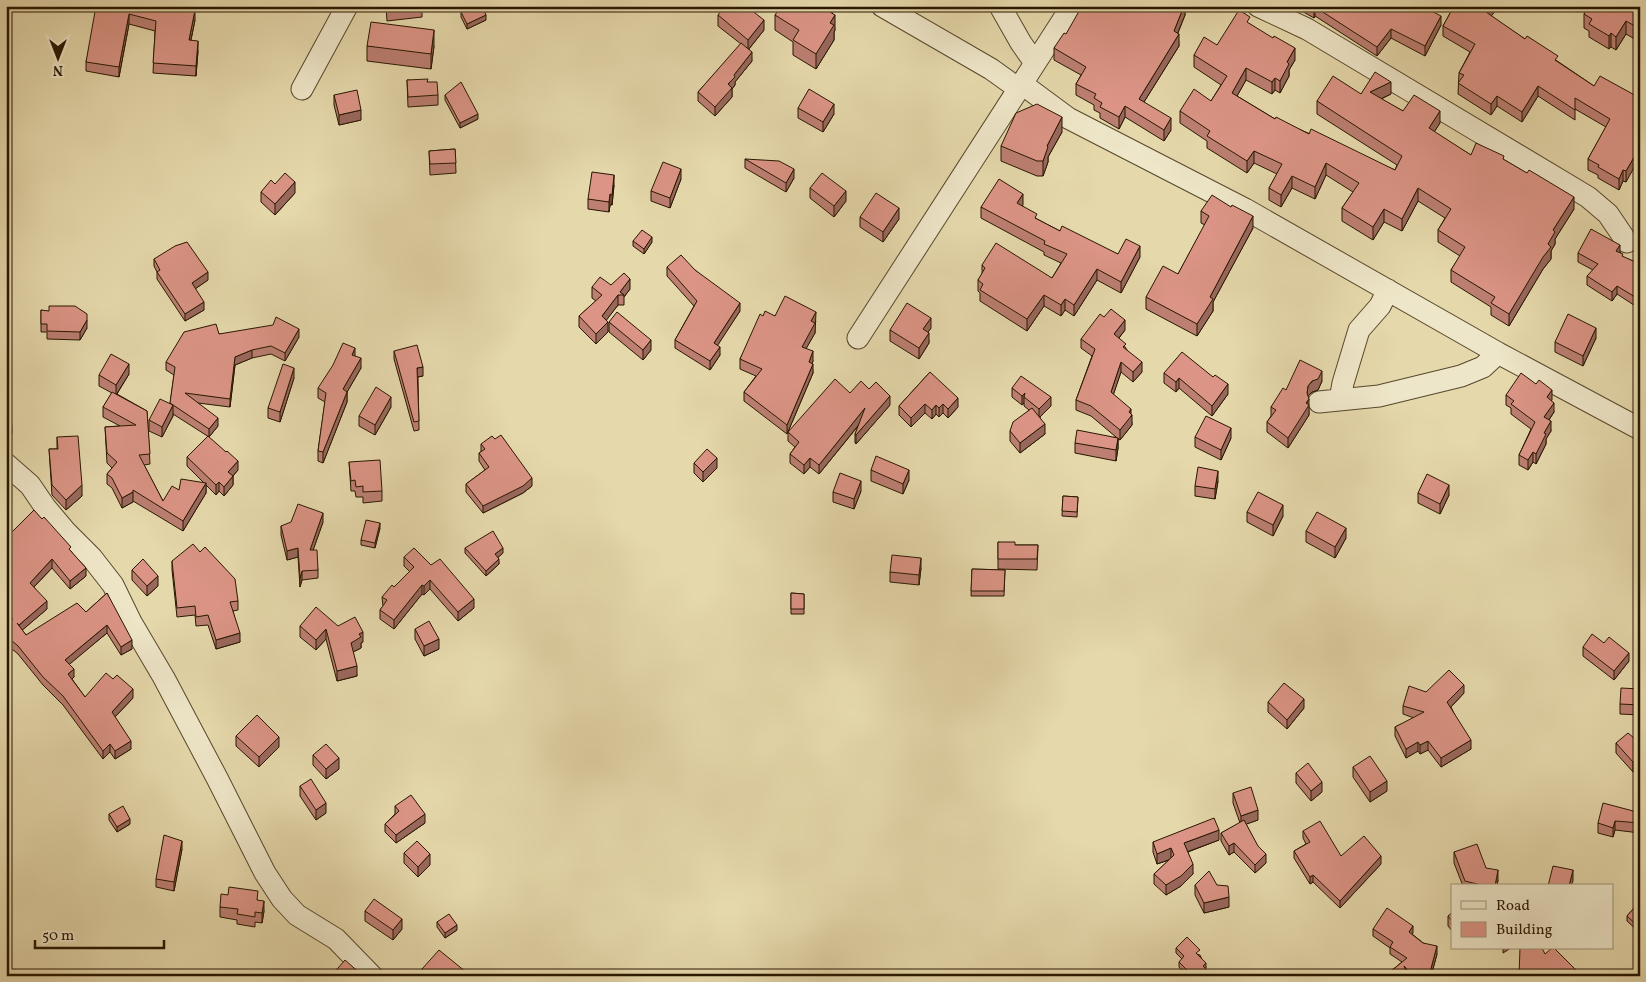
<svg xmlns="http://www.w3.org/2000/svg" width="1646" height="982" viewBox="0 0 1646 982" font-family="Vollkorn,serif">
  <style>
    .lines { fill: none; stroke-linecap: round; stroke-linejoin: round }
    .minor-casing { stroke: #57472b; stroke-width: 23 }
    .minor { stroke: #eee6c8; stroke-width: 21 }
    .wall { fill: #bc7f72; stroke: #281700 }
    .shaded-wall { fill: #99685d; stroke: #281700 }
    .building { fill: #db9485; stroke: #281700 }
  </style>
  <rect width="100%" height="100%" fill="#e5d8ab"/>
  <filter id="stains"><feTurbulence type="fractalNoise" baseFrequency=".004" numOctaves="4"/><feColorMatrix values="0 0 0 0 .2 0 0 0 0 .09 0 0 0 0 .02 0 0 0 .5 -.17"/></filter>
  <radialGradient id="worn" r=".72"><stop offset=".6" stop-color="#630" stop-opacity="0"/><stop offset="1" stop-color="#630" stop-opacity=".3"/></radialGradient>
  <g class="lines">
    <defs>
      <path id="minor" d="M 882,6 L 991,69 L 1019,89
        M 1000,6 L 1021,43 L 1035,63
        M 1258,6 L 1307,29 L 1588,197 L 1608,214 L 1627,242
        M 1022,84 L 1068,118 L 1245,209 L 1498,353 L 1640,429
        M 302,89 L 347,6
        M 858,338 L 1072,6
        M 1340,400 L 1343,383 L 1359,330 L 1380,306 L 1388,290
        M 1319,402 L 1379,396 L 1461,376 L 1483,367 L 1498,353
        M 6,464 L 30,485 L 45,507 L 66,532 L 92,558 L 113,585 L 131,622 L 164,678 L 217,778 L 265,873 L 282,899 L 297,915 L 336,939 L 372,976"/>
    </defs>
    <!-- minor casing -->
    <use href="#minor" class="minor-casing"/>
    <!-- minor -->
    <use href="#minor" class="minor"/>
  </g>
  <!-- wall -->
  <path class="wall" d="M 386,6 L 422,6 L 422,17 L 387,21 Z
    M 832,6 L 832,13 L 835,30 L 834,32 L 834,40 L 816,69 L 793,55 L 793,42 L 775,30 L 775,15 Z
    M 1185,6 L 1185,15 L 1178,33 L 1179,46 L 1144,102 L 1171,130 L 1164,141 L 1125,117 L 1119,129 L 1100,118 L 1100,113 L 1094,110 L 1094,105 L 1076,95 L 1076,84 L 1081,75 L 1054,60 L 1054,48 L 1066,34 L 1104,8 Z
    M 1293,6 L 1403,6 L 1409,11 L 1441,25 L 1425,56 L 1391,38 L 1377,56 L 1315,16 L 1314,18 Z
    M 1454,6 L 1499,6 L 1491,16 L 1594,86 L 1640,98 L 1626,182 L 1623,181 L 1619,190 L 1598,178 L 1598,175 L 1588,170 L 1588,159 L 1606,127 L 1575,109 L 1575,120 L 1538,96 L 1522,122 L 1497,106 L 1491,115 L 1458,94 L 1459,73 L 1470,52 L 1443,36 L 1443,26 Z
    M 1588,6 L 1628,6 L 1634,10 L 1640,6 L 1640,42 L 1626,34 L 1616,50 L 1611,47 L 1609,49 L 1589,37 L 1589,31 L 1584,28 L 1584,14 L 1588,8 Z
    M 100,8 L 195,20 L 191,40 L 198,51 L 196,76 L 153,73 L 155,31 L 129,24 L 119,77 L 86,71 L 86,62 Z
    M 461,12 L 486,20 L 467,29 L 461,17 Z
    M 718,15 L 764,30 L 749,49 L 752,61 L 735,82 L 735,85 L 732,89 L 732,97 L 715,116 L 698,101 L 698,92 L 741,44 L 718,26 Z
    M 1250,24 L 1295,60 L 1289,70 L 1289,76 L 1280,93 L 1275,90 L 1272,94 L 1246,80 L 1237,96 L 1275,119 L 1395,170 L 1397,165 L 1317,114 L 1317,101 L 1361,94 L 1391,94 L 1381,99 L 1403,111 L 1440,123 L 1434,132 L 1471,155 L 1504,160 L 1574,209 L 1555,239 L 1555,244 L 1551,251 L 1551,259 L 1543,269 L 1509,326 L 1491,315 L 1491,307 L 1451,282 L 1451,270 L 1460,256 L 1438,242 L 1438,230 L 1445,218 L 1418,201 L 1402,231 L 1384,222 L 1373,240 L 1342,221 L 1342,208 L 1353,192 L 1326,175 L 1315,199 L 1292,188 L 1281,207 L 1269,200 L 1269,188 L 1277,174 L 1254,163 L 1247,173 L 1207,148 L 1207,141 L 1180,123 L 1180,111 L 1211,101 L 1221,85 L 1194,67 L 1194,55 L 1217,45 Z
    M 367,46 L 434,46 L 431,69 L 367,61 Z
    M 407,80 L 428,82 L 438,95 L 438,105 L 408,107 Z
    M 334,95 L 361,120 L 339,125 L 334,105 Z
    M 445,95 L 478,119 L 460,128 L 445,100 Z
    M 798,108 L 834,114 L 823,132 L 798,118 Z
    M 1062,132 L 1048,157 L 1048,162 L 1043,176 L 1037,176 L 1001,161 L 1001,146 Z
    M 455,149 L 456,173 L 430,175 L 429,151 Z
    M 745,159 L 794,178 L 786,192 L 745,168 Z
    M 681,179 L 670,208 L 651,201 L 651,191 Z
    M 275,184 L 295,193 L 275,215 L 261,202 L 261,192 Z
    M 614,185 L 612,205 L 610,205 L 609,212 L 588,209 L 588,199 Z
    M 810,188 L 846,201 L 834,217 L 810,198 Z
    M 1023,205 L 1022,206 L 1037,219 L 1060,231 L 1118,254 L 1140,257 L 1121,293 L 1097,280 L 1074,316 L 1065,310 L 1061,316 L 1044,306 L 1027,331 L 980,301 L 980,293 L 978,291 L 978,280 L 982,274 L 982,265 L 1052,278 L 1061,263 L 1044,255 L 1044,252 L 981,218 L 981,207 Z
    M 1201,211 L 1253,228 L 1213,302 L 1213,311 L 1197,336 L 1146,309 L 1146,297 L 1178,274 L 1205,225 L 1201,223 Z
    M 860,217 L 899,219 L 883,242 L 860,227 Z
    M 633,241 L 652,242 L 644,254 L 633,246 Z
    M 1620,252 L 1623,257 L 1640,264 L 1640,309 L 1617,294 L 1612,301 L 1587,285 L 1587,276 L 1593,270 L 1578,262 L 1578,253 Z
    M 154,259 L 208,280 L 195,289 L 204,310 L 185,321 L 157,279 L 157,272 L 154,266 Z
    M 667,267 L 695,270 L 740,311 L 717,345 L 720,355 L 710,370 L 675,348 L 675,340 L 694,306 L 667,276 Z
    M 611,285 L 630,289 L 624,297 L 624,305 L 618,305 L 606,320 L 608,332 L 596,344 L 579,327 L 579,316 L 596,301 L 592,298 L 592,287 Z
    M 41,310 L 87,328 L 80,340 L 47,339 L 47,332 L 41,332 Z
    M 763,316 L 775,316 L 816,321 L 815,323 L 815,333 L 806,348 L 813,361 L 812,363 L 813,373 L 787,434 L 744,401 L 744,392 L 756,376 L 740,369 L 740,359 Z
    M 1104,317 L 1125,330 L 1119,338 L 1142,372 L 1133,382 L 1121,372 L 1113,394 L 1131,414 L 1132,425 L 1120,440 L 1118,439 L 1118,448 L 1116,461 L 1075,453 L 1075,443 L 1116,437 L 1091,416 L 1076,410 L 1076,400 L 1092,356 L 1081,348 L 1081,339 Z
    M 609,322 L 651,350 L 643,360 L 609,332 Z
    M 931,328 L 928,332 L 929,343 L 919,359 L 890,341 L 890,330 Z
    M 219,334 L 299,337 L 285,361 L 271,354 L 252,358 L 235,365 L 230,407 L 198,403 L 218,426 L 209,437 L 173,414 L 173,416 L 162,437 L 149,431 L 149,420 L 170,404 L 174,375 L 166,370 L 166,362 Z
    M 1596,338 L 1583,366 L 1555,352 L 1555,342 Z
    M 394,351 L 423,376 L 418,377 L 419,430 L 414,431 L 394,359 Z
    M 355,356 L 361,368 L 347,392 L 347,402 L 323,463 L 318,461 L 318,451 L 325,402 L 318,398 L 318,388 Z
    M 930,372 L 958,407 L 948,418 L 943,413 L 939,417 L 936,414 L 932,419 L 925,413 L 911,427 L 899,415 L 899,406 Z
    M 1164,373 L 1228,394 L 1212,416 L 1179,388 L 1176,392 L 1164,383 Z
    M 129,374 L 117,394 L 147,411 L 150,464 L 144,465 L 163,501 L 179,490 L 204,483 L 187,466 L 187,457 L 238,470 L 233,476 L 233,485 L 224,496 L 219,491 L 216,495 L 206,485 L 206,493 L 183,531 L 133,501 L 133,502 L 122,508 L 112,488 L 107,484 L 107,474 L 112,468 L 107,463 L 105,427 L 120,426 L 103,417 L 103,407 L 112,393 L 99,386 L 99,375 Z
    M 294,378 L 280,422 L 268,418 L 268,408 Z
    M 1322,381 L 1318,390 L 1312,392 L 1308,396 L 1309,415 L 1288,448 L 1267,432 L 1267,422 L 1271,416 L 1271,407 L 1286,390 Z
    M 1012,388 L 1051,406 L 1040,417 L 1045,434 L 1020,453 L 1010,441 L 1010,431 L 1029,410 L 1024,406 L 1024,403 L 1022,405 L 1012,397 Z
    M 869,389 L 890,405 L 856,444 L 855,443 L 855,434 L 859,425 L 819,474 L 810,467 L 804,474 L 790,463 L 790,454 L 795,447 L 788,441 L 788,432 L 850,393 Z
    M 1506,395 L 1552,400 L 1551,400 L 1554,412 L 1549,420 L 1551,431 L 1546,439 L 1546,444 L 1536,464 L 1533,462 L 1528,470 L 1519,465 L 1519,455 L 1531,429 L 1511,414 L 1511,408 L 1506,405 Z
    M 391,407 L 375,435 L 359,426 L 359,416 Z
    M 57,437 L 82,496 L 66,510 L 52,495 L 49,449 L 57,449 Z
    M 1195,437 L 1231,438 L 1221,460 L 1195,447 Z
    M 481,444 L 532,486 L 523,493 L 483,513 L 466,492 L 466,484 L 485,470 L 479,461 L 479,453 L 481,452 Z
    M 349,462 L 382,491 L 382,501 L 363,503 L 363,497 L 356,497 L 355,491 L 351,491 Z
    M 694,463 L 717,468 L 703,482 L 694,473 Z
    M 871,470 L 909,480 L 903,494 L 871,481 Z
    M 1218,481 L 1215,499 L 1195,496 L 1195,486 Z
    M 861,491 L 854,509 L 833,502 L 833,492 Z
    M 1418,493 L 1449,495 L 1440,514 L 1418,503 Z
    M 1063,496 L 1078,497 L 1077,517 L 1062,516 Z
    M 1247,512 L 1283,516 L 1273,536 L 1247,522 Z
    M 323,522 L 313,550 L 318,570 L 318,578 L 302,580 L 300,587 L 298,557 L 287,560 L 281,535 L 281,526 Z
    M 380,528 L 375,548 L 361,545 L 361,540 Z
    M 6,530 L 10,534 L 71,551 L 86,576 L 70,589 L 52,568 L 34,587 L 47,609 L 22,630 L 26,635 L 86,612 L 107,593 L 132,649 L 121,655 L 107,633 L 69,664 L 74,677 L 72,679 L 85,697 L 133,698 L 115,717 L 131,749 L 115,759 L 110,752 L 103,759 L 63,705 L 43,685 L 18,654 L 6,644 L 6,626 L 9,623 L 6,621 Z
    M 1306,531 L 1346,538 L 1335,558 L 1306,542 Z
    M 998,542 L 1015,545 L 1038,545 L 1037,570 L 998,569 Z
    M 465,548 L 503,553 L 498,557 L 499,564 L 486,576 L 465,553 Z
    M 404,557 L 474,608 L 458,621 L 430,589 L 424,595 L 422,594 L 394,629 L 380,619 L 380,610 L 383,606 L 382,597 L 394,587 L 410,572 L 404,566 Z
    M 172,561 L 238,601 L 238,610 L 233,611 L 240,642 L 216,649 L 208,625 L 196,626 L 195,615 L 177,617 L 172,570 Z
    M 921,568 L 919,585 L 890,582 L 890,572 Z
    M 972,569 L 1005,570 L 1004,596 L 971,596 Z
    M 132,570 L 158,586 L 147,596 L 132,580 Z
    M 791,593 L 804,594 L 804,614 L 791,614 Z
    M 300,626 L 338,626 L 363,642 L 361,643 L 361,648 L 353,652 L 357,676 L 337,681 L 326,639 L 316,650 L 300,637 Z
    M 415,629 L 439,649 L 424,656 L 415,639 Z
    M 1583,647 L 1629,661 L 1614,680 L 1583,656 Z
    M 1640,660 L 1640,672 L 1639,672 L 1639,663 Z
    M 1640,689 L 1640,715 L 1620,714 L 1620,704 Z
    M 1426,692 L 1464,693 L 1451,707 L 1471,749 L 1441,767 L 1428,750 L 1420,754 L 1418,751 L 1406,758 L 1395,736 L 1395,727 L 1414,718 L 1403,714 L 1403,706 Z
    M 1268,702 L 1304,708 L 1287,729 L 1268,712 Z
    M 1640,727 L 1640,740 L 1635,737 L 1635,731 Z
    M 236,736 L 279,747 L 259,767 L 236,746 Z
    M 1616,743 L 1640,743 L 1640,767 L 1633,772 L 1616,753 Z
    M 313,755 L 339,769 L 326,779 L 313,765 Z
    M 1353,767 L 1387,791 L 1370,802 L 1353,777 Z
    M 1296,773 L 1322,792 L 1311,801 L 1296,783 Z
    M 1640,781 L 1640,833 L 1615,830 L 1613,837 L 1598,833 L 1598,823 L 1637,812 Z
    M 300,786 L 326,813 L 316,820 L 300,796 Z
    M 1233,793 L 1258,820 L 1246,824 L 1266,863 L 1255,873 L 1234,852 L 1229,855 L 1221,841 L 1221,833 L 1240,823 L 1233,803 Z
    M 395,806 L 425,823 L 396,843 L 385,832 L 385,824 L 395,814 Z
    M 109,814 L 130,824 L 117,832 L 109,820 Z
    M 1303,831 L 1341,856 L 1381,864 L 1340,908 L 1313,882 L 1310,884 L 1294,858 L 1294,851 L 1306,844 L 1303,838 Z
    M 1219,840 L 1188,852 L 1193,874 L 1181,886 L 1166,895 L 1154,884 L 1154,874 L 1169,860 L 1157,864 L 1153,852 L 1153,842 Z
    M 182,849 L 174,891 L 156,887 L 156,879 Z
    M 1454,852 L 1486,868 L 1498,880 L 1497,886 L 1463,886 L 1454,863 Z
    M 404,853 L 430,865 L 418,877 L 404,863 Z
    M 1195,885 L 1217,885 L 1229,907 L 1204,913 L 1195,895 Z
    M 258,900 L 264,911 L 262,923 L 255,922 L 255,927 L 237,924 L 237,920 L 220,917 L 220,907 Z
    M 1640,901 L 1640,933 L 1627,921 L 1627,916 Z
    M 365,911 L 402,929 L 393,940 L 365,921 Z
    M 1452,913 L 1452,931 L 1448,926 L 1448,916 Z
    M 437,922 L 457,930 L 445,938 L 437,927 Z
    M 1373,929 L 1413,933 L 1412,934 L 1437,954 L 1431,976 L 1385,976 L 1402,962 L 1390,954 L 1390,948 L 1373,936 Z
    M 1176,948 L 1200,955 L 1206,968 L 1205,969 L 1210,976 L 1186,975 L 1179,967 L 1179,962 L 1182,959 L 1176,953 Z
    M 422,969 L 466,976 L 422,976 Z"/>
  <!-- shaded-wall -->
  <path class="shaded-wall" d="M 827,6 L 832,6 L 832,14 L 825,9 Z
    M 1184,6 L 1185,6 L 1185,15 L 1174,42 L 1174,31 Z
    M 1490,6 L 1499,6 L 1486,23 L 1486,12 Z
    M 1315,7 L 1315,16 L 1314,18 L 1314,8 Z
    M 195,10 L 195,20 L 189,49 L 189,40 Z
    M 129,14 L 129,24 L 119,77 L 119,67 Z
    M 486,15 L 486,20 L 467,29 L 467,24 Z
    M 835,15 L 835,30 L 834,32 L 834,40 L 816,69 L 816,54 L 830,23 Z
    M 1441,16 L 1441,25 L 1425,56 L 1425,46 Z
    M 764,20 L 764,30 L 748,50 L 748,40 Z
    M 1626,21 L 1626,34 L 1616,50 L 1616,37 Z
    M 1391,29 L 1391,38 L 1377,56 L 1377,47 Z
    M 434,30 L 434,46 L 431,69 L 431,54 Z
    M 1611,33 L 1611,47 L 1609,49 L 1609,36 Z
    M 1179,34 L 1179,46 L 1139,110 L 1139,99 Z
    M 198,41 L 198,51 L 196,76 L 196,66 Z
    M 1295,48 L 1295,60 L 1289,70 L 1289,76 L 1280,93 L 1280,81 L 1287,62 Z
    M 752,52 L 752,61 L 735,82 L 735,85 L 732,89 L 732,97 L 715,116 L 715,107 L 734,75 Z
    M 1246,68 L 1246,80 L 1232,105 L 1232,93 Z
    M 1275,78 L 1275,90 L 1272,94 L 1272,82 Z
    M 1391,82 L 1391,94 L 1370,104 L 1370,92 Z
    M 1538,86 L 1538,96 L 1522,122 L 1522,112 Z
    M 1497,96 L 1497,106 L 1491,115 L 1491,104 Z
    M 834,104 L 834,114 L 823,132 L 823,122 Z
    M 1125,106 L 1125,117 L 1119,129 L 1119,117 Z
    M 361,110 L 361,120 L 339,125 L 339,115 Z
    M 1440,111 L 1440,123 L 1429,140 L 1429,128 Z
    M 478,114 L 478,119 L 460,128 L 460,123 Z
    M 1062,117 L 1062,132 L 1048,157 L 1048,162 L 1043,176 L 1043,161 L 1047,146 Z
    M 1171,118 L 1171,130 L 1164,141 L 1164,130 Z
    M 1640,147 L 1640,157 L 1626,182 L 1626,171 Z
    M 1254,151 L 1254,163 L 1247,173 L 1247,161 Z
    M 1326,163 L 1326,175 L 1315,199 L 1315,187 Z
    M 681,169 L 681,179 L 670,208 L 670,198 Z
    M 794,169 L 794,178 L 786,192 L 786,183 Z
    M 1623,170 L 1623,181 L 1619,190 L 1619,179 Z
    M 614,175 L 614,185 L 612,205 L 612,195 Z
    M 1292,176 L 1292,188 L 1281,207 L 1281,195 Z
    M 295,182 L 295,193 L 275,215 L 275,204 Z
    M 1418,188 L 1418,201 L 1402,231 L 1402,219 Z
    M 846,191 L 846,201 L 834,217 L 834,206 Z
    M 610,194 L 610,205 L 609,212 L 609,202 Z
    M 1023,194 L 1023,205 L 1017,215 L 1017,203 Z
    M 1574,197 L 1574,209 L 1555,239 L 1555,244 L 1551,251 L 1551,259 L 1543,269 L 1509,326 L 1509,314 L 1548,244 L 1553,230 Z
    M 899,208 L 899,219 L 883,242 L 883,232 Z
    M 1384,209 L 1384,222 L 1373,240 L 1373,227 Z
    M 1253,216 L 1253,228 L 1213,302 L 1213,311 L 1197,336 L 1197,324 L 1210,297 Z
    M 652,237 L 652,242 L 644,254 L 644,249 Z
    M 1620,245 L 1620,254 L 1616,251 Z
    M 1140,246 L 1140,257 L 1121,293 L 1121,282 Z
    M 1097,269 L 1097,280 L 1074,316 L 1074,305 Z
    M 208,272 L 208,280 L 192,291 L 192,283 Z
    M 630,279 L 630,289 L 624,297 L 624,295 L 620,292 Z
    M 1617,286 L 1617,294 L 1612,301 L 1612,292 Z
    M 618,295 L 618,305 L 602,326 L 602,316 Z
    M 1044,295 L 1044,306 L 1027,331 L 1027,319 Z
    M 1065,299 L 1065,310 L 1061,316 L 1061,305 Z
    M 204,302 L 204,310 L 185,321 L 185,314 Z
    M 740,303 L 740,311 L 714,351 L 714,343 Z
    M 816,312 L 815,333 L 802,356 L 802,347 L 811,321 Z
    M 931,318 L 931,328 L 923,339 L 923,329 Z
    M 87,320 L 87,328 L 80,340 L 80,332 Z
    M 1125,320 L 1125,330 L 1114,344 L 1114,334 Z
    M 608,322 L 608,332 L 596,344 L 596,334 Z
    M 1596,328 L 1596,338 L 1583,366 L 1583,356 Z
    M 299,329 L 299,337 L 285,361 L 285,353 Z
    M 929,333 L 929,343 L 919,359 L 919,348 Z
    M 651,340 L 651,350 L 643,360 L 643,350 Z
    M 720,347 L 720,355 L 710,370 L 710,361 Z
    M 355,348 L 355,358 L 352,355 Z
    M 252,350 L 252,358 L 235,365 L 230,407 L 230,399 L 235,357 Z
    M 813,351 L 813,361 L 809,372 L 809,362 Z
    M 361,358 L 361,368 L 343,399 L 343,389 Z
    M 1121,362 L 1121,372 L 1111,402 L 1111,392 Z
    M 1142,362 L 1142,372 L 1133,382 L 1133,372 Z
    M 129,364 L 129,374 L 116,395 L 116,385 Z
    M 813,364 L 813,373 L 787,434 L 787,425 Z
    M 423,367 L 423,376 L 417,377 L 417,368 Z
    M 294,368 L 294,378 L 280,422 L 280,412 Z
    M 1322,371 L 1322,381 L 1318,390 L 1312,392 L 1308,396 L 1307,393 L 1308,386 Z
    M 1179,378 L 1179,388 L 1176,392 L 1176,382 Z
    M 1228,384 L 1228,394 L 1212,416 L 1212,406 Z
    M 1552,390 L 1552,400 L 1547,407 L 1547,397 Z
    M 347,392 L 347,402 L 323,463 L 323,452 Z
    M 1025,393 L 1024,397 L 1024,403 L 1022,405 L 1022,396 Z
    M 890,396 L 890,405 L 856,444 L 856,435 Z
    M 391,397 L 391,407 L 375,435 L 375,425 Z
    M 1051,397 L 1051,406 L 1039,418 L 1039,409 Z
    M 958,398 L 958,407 L 948,418 L 948,409 Z
    M 1309,399 L 1309,415 L 1288,448 L 1288,438 Z
    M 1554,403 L 1554,412 L 1544,427 L 1544,417 Z
    M 925,404 L 925,413 L 911,427 L 911,418 Z
    M 943,404 L 943,413 L 939,417 L 939,408 Z
    M 173,405 L 173,416 L 162,437 L 162,427 Z
    M 936,405 L 936,414 L 932,419 L 932,410 Z
    M 865,408 L 865,417 L 819,474 L 819,465 Z
    M 1131,409 L 1131,417 L 1132,415 L 1132,425 L 1120,440 L 1120,430 L 1129,412 Z
    M 218,418 L 218,426 L 209,437 L 209,429 Z
    M 1551,421 L 1551,431 L 1546,439 L 1546,444 L 1536,464 L 1536,454 L 1544,433 Z
    M 1045,424 L 1045,434 L 1020,453 L 1020,443 Z
    M 12,425 L 12,434 L 6,438 L 6,429 Z
    M 1231,428 L 1231,438 L 1221,460 L 1221,450 Z
    M 1118,438 L 1118,448 L 1116,461 L 1116,450 Z
    M 1533,452 L 1533,462 L 1528,470 L 1528,460 Z
    M 717,458 L 717,468 L 703,482 L 703,472 Z
    M 810,458 L 810,467 L 804,474 L 804,465 Z
    M 238,461 L 238,470 L 228,481 L 228,472 Z
    M 909,470 L 909,480 L 903,494 L 903,484 Z
    M 1218,471 L 1218,481 L 1215,499 L 1215,489 Z
    M 233,476 L 233,485 L 224,496 L 224,487 Z
    M 532,478 L 532,486 L 523,493 L 483,513 L 483,506 Z
    M 861,481 L 861,491 L 854,509 L 854,499 Z
    M 219,482 L 219,491 L 216,495 L 216,485 Z
    M 206,483 L 206,493 L 183,531 L 183,521 Z
    M 82,485 L 82,496 L 66,510 L 66,500 Z
    M 1449,485 L 1449,495 L 1440,514 L 1440,504 Z
    M 133,492 L 133,502 L 122,508 L 122,498 Z
    M 1283,505 L 1283,516 L 1273,536 L 1273,525 Z
    M 323,513 L 323,522 L 310,559 L 310,550 Z
    M 380,523 L 380,528 L 375,548 L 375,543 Z
    M 1346,528 L 1346,538 L 1335,558 L 1335,547 Z
    M 298,548 L 298,557 L 287,560 L 287,551 Z
    M 503,548 L 503,553 L 495,560 L 495,554 Z
    M 921,558 L 921,568 L 919,585 L 919,575 Z
    M 52,559 L 52,568 L 30,591 L 30,583 Z
    M 499,559 L 499,564 L 486,576 L 486,571 Z
    M 86,568 L 86,576 L 70,589 L 70,581 Z
    M 302,571 L 302,580 L 300,587 L 300,578 Z
    M 158,576 L 158,586 L 147,596 L 147,586 Z
    M 430,580 L 430,589 L 424,595 L 424,586 Z
    M 422,585 L 422,594 L 394,629 L 394,620 Z
    M 474,599 L 474,608 L 458,621 L 458,612 Z
    M 47,601 L 47,609 L 19,633 L 19,625 Z
    M 107,625 L 107,633 L 65,668 L 65,660 Z
    M 326,629 L 326,639 L 316,650 L 316,640 Z
    M 363,632 L 363,642 L 361,643 L 361,648 L 351,653 L 351,643 L 359,634 Z
    M 240,633 L 240,642 L 216,649 L 216,640 Z
    M 439,639 L 439,649 L 424,656 L 424,646 Z
    M 132,640 L 132,649 L 121,655 L 121,647 Z
    M 1629,653 L 1629,661 L 1614,680 L 1614,671 Z
    M 357,666 L 357,676 L 337,681 L 337,671 Z
    M 74,669 L 74,677 L 68,683 L 68,674 Z
    M 1464,685 L 1464,693 L 1447,711 L 1447,702 Z
    M 133,689 L 133,698 L 112,720 L 112,712 Z
    M 1304,699 L 1304,708 L 1287,729 L 1287,720 Z
    M 9,703 L 9,708 L 6,711 L 6,706 Z
    M 279,737 L 279,747 L 259,767 L 259,757 Z
    M 1471,740 L 1471,749 L 1441,767 L 1441,758 Z
    M 131,741 L 131,749 L 115,759 L 115,751 Z
    M 1428,741 L 1428,750 L 1420,754 L 1420,745 Z
    M 1418,742 L 1418,751 L 1406,758 L 1406,749 Z
    M 110,744 L 110,752 L 103,759 L 103,751 Z
    M 1640,757 L 1640,767 L 1633,772 L 1633,762 Z
    M 339,758 L 339,769 L 326,779 L 326,769 Z
    M 1387,781 L 1387,791 L 1370,802 L 1370,792 Z
    M 1322,782 L 1322,792 L 1311,801 L 1311,791 Z
    M 326,803 L 326,813 L 316,820 L 316,810 Z
    M 1258,810 L 1258,820 L 1241,826 L 1241,816 Z
    M 425,814 L 425,823 L 396,843 L 396,835 Z
    M 130,819 L 130,824 L 117,832 L 117,827 Z
    M 1615,821 L 1615,830 L 1613,837 L 1613,828 Z
    M 1219,830 L 1219,840 L 1184,853 L 1184,843 Z
    M 182,841 L 182,849 L 174,891 L 174,882 Z
    M 1234,843 L 1234,852 L 1229,855 L 1229,846 Z
    M 1171,848 L 1171,859 L 1157,864 L 1157,854 Z
    M 430,854 L 430,865 L 418,877 L 418,867 Z
    M 1266,854 L 1266,863 L 1255,873 L 1255,865 Z
    M 1381,856 L 1381,864 L 1340,908 L 1340,901 Z
    M 1193,864 L 1193,874 L 1181,886 L 1166,895 L 1166,885 Z
    M 1498,870 L 1498,880 L 1497,886 L 1495,886 Z
    M 1573,870 L 1573,881 L 1571,886 L 1569,886 Z
    M 1313,875 L 1313,882 L 1310,884 L 1310,877 Z
    M 1229,897 L 1229,907 L 1204,913 L 1204,903 Z
    M 264,901 L 264,911 L 262,923 L 262,913 Z
    M 402,919 L 402,929 L 393,940 L 393,930 Z
    M 457,925 L 457,930 L 445,938 L 445,933 Z
    M 1413,926 L 1413,933 L 1409,939 L 1409,932 Z
    M 1437,946 L 1437,954 L 1431,976 L 1429,976 Z
    M 1503,948 L 1511,948 L 1503,953 Z
    M 1206,963 L 1206,968 L 1203,971 L 1203,966 Z"/>
  <!-- building -->
  <path class="building" d="M 96,6 L 100,8 L 100,6 L 182,6 L 195,10 L 189,40 L 198,41 L 196,66 L 153,63 L 156,21 L 129,14 L 119,67 L 86,62 Z
    M 387,6 L 422,6 L 422,7 L 387,11 Z
    M 473,6 L 482,6 L 486,15 L 467,24 L 461,12 Z
    M 725,6 L 731,6 L 737,11 L 740,6 L 746,6 L 764,20 L 748,40 L 718,15 Z
    M 781,6 L 827,6 L 825,9 L 835,15 L 830,23 L 834,25 L 816,54 L 793,40 L 799,30 L 775,15 Z
    M 1082,6 L 1102,6 L 1104,8 L 1105,6 L 1184,6 L 1174,31 L 1179,34 L 1139,99 L 1171,118 L 1164,130 L 1125,106 L 1119,117 L 1100,107 L 1102,103 L 1094,98 L 1096,94 L 1076,84 L 1086,67 L 1054,48 L 1064,33 L 1066,34 Z
    M 1310,6 L 1403,6 L 1409,11 L 1412,6 L 1422,6 L 1441,16 L 1425,46 L 1391,29 L 1377,47 L 1315,7 L 1314,8 Z
    M 1454,6 L 1490,6 L 1486,12 L 1525,39 L 1527,36 L 1558,56 L 1555,60 L 1594,86 L 1600,76 L 1640,98 L 1640,147 L 1626,171 L 1623,170 L 1619,179 L 1598,167 L 1599,165 L 1588,159 L 1610,119 L 1575,98 L 1575,110 L 1538,86 L 1522,112 L 1497,96 L 1491,104 L 1458,83 L 1464,75 L 1459,73 L 1475,44 L 1443,26 Z
    M 1589,6 L 1628,6 L 1634,10 L 1636,6 L 1640,6 L 1640,29 L 1626,21 L 1616,37 L 1611,33 L 1609,36 L 1589,24 L 1592,19 L 1584,14 Z
    M 1239,10 L 1250,17 L 1247,22 L 1273,38 L 1274,36 L 1295,48 L 1287,62 L 1289,64 L 1280,81 L 1275,78 L 1272,82 L 1246,68 L 1232,93 L 1275,119 L 1276,117 L 1309,134 L 1311,129 L 1395,170 L 1402,156 L 1317,101 L 1333,76 L 1361,94 L 1375,72 L 1391,82 L 1370,92 L 1403,111 L 1414,95 L 1440,111 L 1429,128 L 1471,155 L 1476,143 L 1504,156 L 1503,159 L 1527,173 L 1529,170 L 1574,197 L 1553,230 L 1555,232 L 1548,244 L 1551,247 L 1543,257 L 1509,314 L 1491,303 L 1495,297 L 1451,270 L 1465,247 L 1438,230 L 1451,209 L 1418,188 L 1402,219 L 1384,209 L 1373,227 L 1342,208 L 1359,183 L 1326,163 L 1315,187 L 1292,176 L 1281,195 L 1269,188 L 1282,164 L 1254,151 L 1247,161 L 1207,136 L 1210,131 L 1180,111 L 1194,89 L 1211,101 L 1227,76 L 1194,55 L 1204,37 L 1217,45 Z
    M 371,22 L 434,30 L 431,54 L 367,46 Z
    M 741,43 L 752,52 L 734,75 L 735,77 L 728,84 L 732,88 L 715,107 L 698,92 Z
    M 428,79 L 427,82 L 437,82 L 438,95 L 408,97 L 407,80 Z
    M 461,82 L 478,114 L 460,123 L 445,95 Z
    M 809,89 L 834,104 L 823,122 L 798,108 Z
    M 357,90 L 361,110 L 339,115 L 334,95 Z
    M 1037,104 L 1062,117 L 1047,146 L 1048,147 L 1043,161 L 1037,161 L 1001,146 L 1016,113 Z
    M 455,149 L 456,163 L 430,164 L 429,151 Z
    M 745,159 L 779,161 L 794,169 L 786,183 Z
    M 663,162 L 681,169 L 670,198 L 651,191 Z
    M 592,172 L 614,175 L 612,195 L 610,194 L 609,202 L 588,199 Z
    M 285,173 L 295,182 L 275,204 L 261,192 L 271,180 L 275,184 Z
    M 822,173 L 846,191 L 834,206 L 810,188 Z
    M 999,179 L 1023,194 L 1017,203 L 1037,214 L 1035,218 L 1060,231 L 1062,226 L 1118,254 L 1126,239 L 1140,246 L 1121,282 L 1097,269 L 1074,305 L 1065,299 L 1061,305 L 1044,295 L 1027,319 L 980,290 L 983,284 L 978,280 L 985,268 L 982,265 L 996,243 L 1052,278 L 1067,254 L 1044,244 L 1045,241 L 981,207 Z
    M 876,193 L 899,208 L 883,232 L 860,217 Z
    M 1212,195 L 1231,207 L 1232,205 L 1253,216 L 1210,297 L 1213,299 L 1197,324 L 1146,297 L 1163,266 L 1178,274 L 1209,216 L 1201,211 Z
    M 1591,229 L 1620,245 L 1616,251 L 1623,254 L 1622,256 L 1640,264 L 1640,300 L 1617,286 L 1612,292 L 1587,276 L 1598,264 L 1578,253 Z
    M 642,230 L 652,237 L 644,249 L 633,241 Z
    M 187,242 L 208,272 L 192,283 L 204,302 L 185,314 L 157,272 L 160,270 L 154,259 L 175,246 Z
    M 681,255 L 695,270 L 740,303 L 714,343 L 720,347 L 710,361 L 675,340 L 697,301 L 667,267 Z
    M 624,273 L 630,279 L 620,292 L 624,295 L 618,295 L 602,316 L 608,322 L 596,334 L 579,316 L 602,295 L 592,287 L 600,277 L 611,285 Z
    M 785,296 L 816,312 L 811,321 L 815,323 L 802,347 L 813,351 L 809,362 L 813,364 L 787,425 L 744,392 L 762,369 L 740,359 L 760,314 L 763,316 L 765,311 L 775,316 Z
    M 907,303 L 931,318 L 923,329 L 929,333 L 919,348 L 890,330 Z
    M 49,306 L 75,306 L 87,314 L 87,320 L 80,332 L 47,331 L 47,324 L 41,324 L 41,310 L 49,311 Z
    M 1111,309 L 1125,320 L 1114,334 L 1126,344 L 1123,347 L 1142,362 L 1133,372 L 1121,362 L 1111,392 L 1131,409 L 1129,412 L 1132,415 L 1120,430 L 1091,406 L 1076,400 L 1095,349 L 1081,339 L 1100,314 L 1104,317 Z
    M 617,312 L 651,340 L 643,350 L 609,322 Z
    M 1568,314 L 1596,328 L 1583,356 L 1555,342 Z
    M 276,317 L 299,329 L 285,353 L 271,346 L 252,350 L 235,357 L 230,399 L 185,393 L 218,418 L 209,429 L 170,403 L 175,367 L 166,362 L 184,332 L 216,324 L 219,334 L 273,325 Z
    M 343,343 L 355,348 L 352,355 L 361,358 L 343,389 L 347,392 L 323,452 L 318,451 L 326,393 L 318,388 L 333,365 Z
    M 417,345 L 423,367 L 417,368 L 419,421 L 414,422 L 394,351 Z
    M 1182,352 L 1213,377 L 1215,375 L 1228,384 L 1212,406 L 1179,378 L 1176,382 L 1164,373 Z
    M 111,354 L 129,364 L 116,385 L 99,375 Z
    M 1300,360 L 1322,371 L 1318,379 L 1312,381 L 1308,386 L 1307,393 L 1309,399 L 1306,403 L 1309,405 L 1288,438 L 1267,422 L 1276,410 L 1271,407 L 1283,388 L 1286,390 Z
    M 283,364 L 294,368 L 280,412 L 268,408 Z
    M 930,372 L 958,398 L 948,409 L 943,404 L 939,408 L 936,405 L 932,410 L 925,404 L 911,418 L 899,406 Z
    M 1521,373 L 1536,384 L 1539,380 L 1552,390 L 1547,397 L 1554,403 L 1544,417 L 1551,421 L 1544,433 L 1546,434 L 1536,454 L 1533,452 L 1528,460 L 1519,455 L 1535,422 L 1511,404 L 1514,401 L 1506,395 Z
    M 1021,376 L 1051,397 L 1039,409 L 1024,397 L 1025,393 L 1022,396 L 1012,388 Z
    M 835,379 L 850,393 L 861,381 L 869,389 L 876,382 L 890,396 L 856,435 L 855,434 L 865,408 L 819,465 L 810,458 L 804,465 L 790,454 L 799,442 L 788,432 Z
    M 376,387 L 391,397 L 375,425 L 359,416 Z
    M 112,392 L 147,411 L 150,454 L 139,455 L 163,501 L 172,486 L 179,490 L 181,479 L 206,483 L 183,521 L 133,490 L 133,492 L 122,498 L 112,478 L 107,474 L 117,462 L 107,453 L 105,427 L 136,425 L 103,407 Z
    M 160,399 L 173,405 L 162,427 L 149,420 Z
    M 1032,408 L 1045,424 L 1020,443 L 1010,431 L 1013,422 Z
    M 1206,416 L 1231,428 L 1221,450 L 1195,437 Z
    M 6,419 L 12,425 L 6,429 Z
    M 1077,430 L 1118,438 L 1116,450 L 1075,443 Z
    M 501,435 L 532,478 L 523,486 L 483,506 L 466,484 L 489,467 L 479,453 L 485,449 L 481,444 L 492,436 L 495,439 Z
    M 78,436 L 82,485 L 66,500 L 52,485 L 49,449 L 58,449 L 57,437 Z
    M 208,436 L 226,452 L 227,451 L 238,461 L 228,472 L 233,476 L 224,487 L 219,482 L 216,485 L 187,457 Z
    M 707,449 L 717,458 L 703,472 L 694,463 Z
    M 876,456 L 909,470 L 903,484 L 871,470 Z
    M 380,460 L 382,491 L 363,492 L 363,486 L 356,487 L 355,480 L 351,481 L 349,462 Z
    M 1198,467 L 1218,471 L 1215,489 L 1195,486 Z
    M 840,473 L 861,481 L 854,499 L 833,492 Z
    M 1427,474 L 1449,485 L 1440,504 L 1418,493 Z
    M 1258,492 L 1283,505 L 1273,525 L 1247,512 Z
    M 1063,496 L 1078,497 L 1077,512 L 1062,511 Z
    M 298,504 L 323,513 L 310,550 L 317,550 L 318,570 L 302,571 L 300,578 L 298,548 L 287,551 L 281,526 L 291,522 Z
    M 34,510 L 42,519 L 44,517 L 71,547 L 69,549 L 86,568 L 70,581 L 52,559 L 30,583 L 47,601 L 19,625 L 17,623 L 26,635 L 77,603 L 86,612 L 107,593 L 132,640 L 121,647 L 107,625 L 65,660 L 74,669 L 68,674 L 85,697 L 106,673 L 113,679 L 117,675 L 133,689 L 112,712 L 131,741 L 115,751 L 110,744 L 103,751 L 63,696 L 43,677 L 18,646 L 6,636 L 6,626 L 13,619 L 6,613 L 6,530 L 10,534 Z
    M 1317,512 L 1346,528 L 1335,547 L 1306,531 Z
    M 366,520 L 380,523 L 375,543 L 361,540 Z
    M 493,531 L 503,548 L 495,554 L 499,559 L 486,571 L 465,548 Z
    M 998,542 L 1015,542 L 1015,545 L 1038,545 L 1037,559 L 998,559 Z
    M 193,544 L 200,552 L 205,547 L 235,579 L 238,601 L 230,602 L 240,633 L 216,640 L 208,615 L 196,617 L 195,606 L 177,608 L 172,561 Z
    M 414,548 L 431,565 L 440,559 L 474,599 L 458,612 L 430,580 L 424,586 L 422,585 L 394,620 L 380,610 L 387,600 L 382,597 L 392,585 L 394,587 L 414,567 L 404,557 Z
    M 892,555 L 921,558 L 919,575 L 890,572 Z
    M 143,559 L 158,576 L 147,586 L 132,570 Z
    M 972,569 L 1005,570 L 1004,591 L 971,591 Z
    M 791,593 L 804,594 L 804,609 L 791,609 Z
    M 316,607 L 338,626 L 355,617 L 363,632 L 359,634 L 361,637 L 351,643 L 357,666 L 337,671 L 326,629 L 316,640 L 300,626 Z
    M 429,621 L 439,639 L 424,646 L 415,629 Z
    M 1592,634 L 1604,643 L 1609,637 L 1629,653 L 1614,671 L 1583,647 Z
    M 1449,670 L 1464,685 L 1447,702 L 1471,740 L 1441,758 L 1428,741 L 1420,745 L 1418,742 L 1406,749 L 1395,727 L 1424,712 L 1403,706 L 1409,686 L 1426,692 Z
    M 1284,683 L 1304,699 L 1287,720 L 1268,702 Z
    M 1621,688 L 1640,689 L 1640,705 L 1620,704 Z
    M 6,700 L 9,703 L 6,706 Z
    M 257,715 L 279,737 L 259,757 L 236,736 Z
    M 1640,727 L 1640,733 L 1635,731 Z
    M 1628,733 L 1640,743 L 1640,757 L 1633,762 L 1616,743 Z
    M 326,744 L 339,758 L 326,769 L 313,755 Z
    M 1370,756 L 1387,781 L 1370,792 L 1353,767 Z
    M 1308,763 L 1322,782 L 1311,791 L 1296,773 Z
    M 311,779 L 326,803 L 316,810 L 300,786 Z
    M 1640,781 L 1640,823 L 1615,821 L 1613,828 L 1598,823 L 1603,803 L 1637,812 Z
    M 1251,787 L 1258,810 L 1241,816 L 1233,793 Z
    M 411,795 L 425,814 L 396,835 L 385,824 L 399,811 L 395,806 Z
    M 123,806 L 130,819 L 117,827 L 109,814 Z
    M 1214,818 L 1219,830 L 1184,843 L 1193,864 L 1181,876 L 1166,885 L 1154,874 L 1174,855 L 1171,848 L 1157,854 L 1153,842 Z
    M 1244,820 L 1258,846 L 1266,854 L 1255,865 L 1234,843 L 1229,846 L 1221,833 Z
    M 1320,821 L 1341,856 L 1364,836 L 1381,856 L 1340,901 L 1313,875 L 1310,877 L 1294,851 L 1310,842 L 1303,831 Z
    M 164,835 L 182,841 L 174,882 L 156,879 Z
    M 417,841 L 430,854 L 418,867 L 404,853 Z
    M 1477,844 L 1486,868 L 1498,870 L 1495,886 L 1485,886 L 1465,881 L 1454,852 Z
    M 1553,866 L 1573,870 L 1569,886 L 1548,886 Z
    M 1209,871 L 1217,885 L 1228,886 L 1229,897 L 1204,903 L 1195,885 Z
    M 229,887 L 258,891 L 257,900 L 264,901 L 262,913 L 255,912 L 255,917 L 237,914 L 238,909 L 220,907 L 221,894 L 228,895 Z
    M 374,899 L 402,919 L 393,930 L 365,911 Z
    M 1640,901 L 1640,928 L 1627,916 Z
    M 1387,908 L 1413,926 L 1409,932 L 1423,943 L 1437,946 L 1429,976 L 1413,976 L 1404,966 L 1408,976 L 1385,976 L 1407,958 L 1390,947 L 1393,942 L 1373,929 Z
    M 1452,913 L 1452,921 L 1448,916 Z
    M 449,914 L 457,925 L 445,933 L 437,922 Z
    M 1187,937 L 1200,950 L 1196,953 L 1206,963 L 1203,966 L 1210,973 L 1207,976 L 1185,976 L 1189,972 L 1179,962 L 1184,956 L 1176,948 Z
    M 1520,948 L 1542,948 L 1545,954 L 1552,948 L 1554,948 L 1581,975 L 1580,976 L 1519,976 Z
    M 439,950 L 466,972 L 463,976 L 429,976 L 422,969 Z
    M 345,960 L 362,975 L 361,976 L 331,976 Z"/>
  <!-- margin -->
  <rect width="1646" height="982" fill="none" stroke="#e5d8ab" stroke-width="25"/>
  <rect x="8" y="8" width="1631" height="967" fill="none" stroke="#281700" stroke-width="2.5"/>
  <rect x="12" y="12" width="1621" height="957" fill="none" stroke="#281700"/>
  <!-- legend -->
  <rect x="1451" y="884" width="162" height="65" fill="#eee6c8" stroke="#9f9378"/>
  <rect x="1461" y="901" width="25" height="8" fill="#eee6c8" stroke="#9f9378"/>
  <text x="1496" y="910" font-size="15" fill="#281700">Road</text>
  <rect x="1461" y="922" width="25" height="15" fill="#db9485" stroke="#9f9378"/>
  <text x="1496" y="934" font-size="15" fill="#281700">Building</text>
  <!-- north arrow -->
  <g transform="translate(58 58) rotate(180)" stroke="#eee6c8" stroke-width="4" paint-order="stroke">
  <path d="M0-4L9 19L0 12L-9 19Z" fill="#281700"/>
  <text y="-8" font-size="14" font-weight="bold" text-anchor="middle" fill="#281700">N</text>
  </g>
  <!-- scale -->
  <path d="M35 940v8h129v-8" fill="none" stroke="#281700" stroke-width="2.5"/>
  <text x="42" y="940" font-size="15" fill="#281700" stroke="#eee6c8" stroke-width="4" paint-order="stroke">50 m</text>
  <rect width="100%" height="100%" filter="url(#stains)"/>
  <rect width="100%" height="100%" fill="url(#worn)"/>
</svg>
